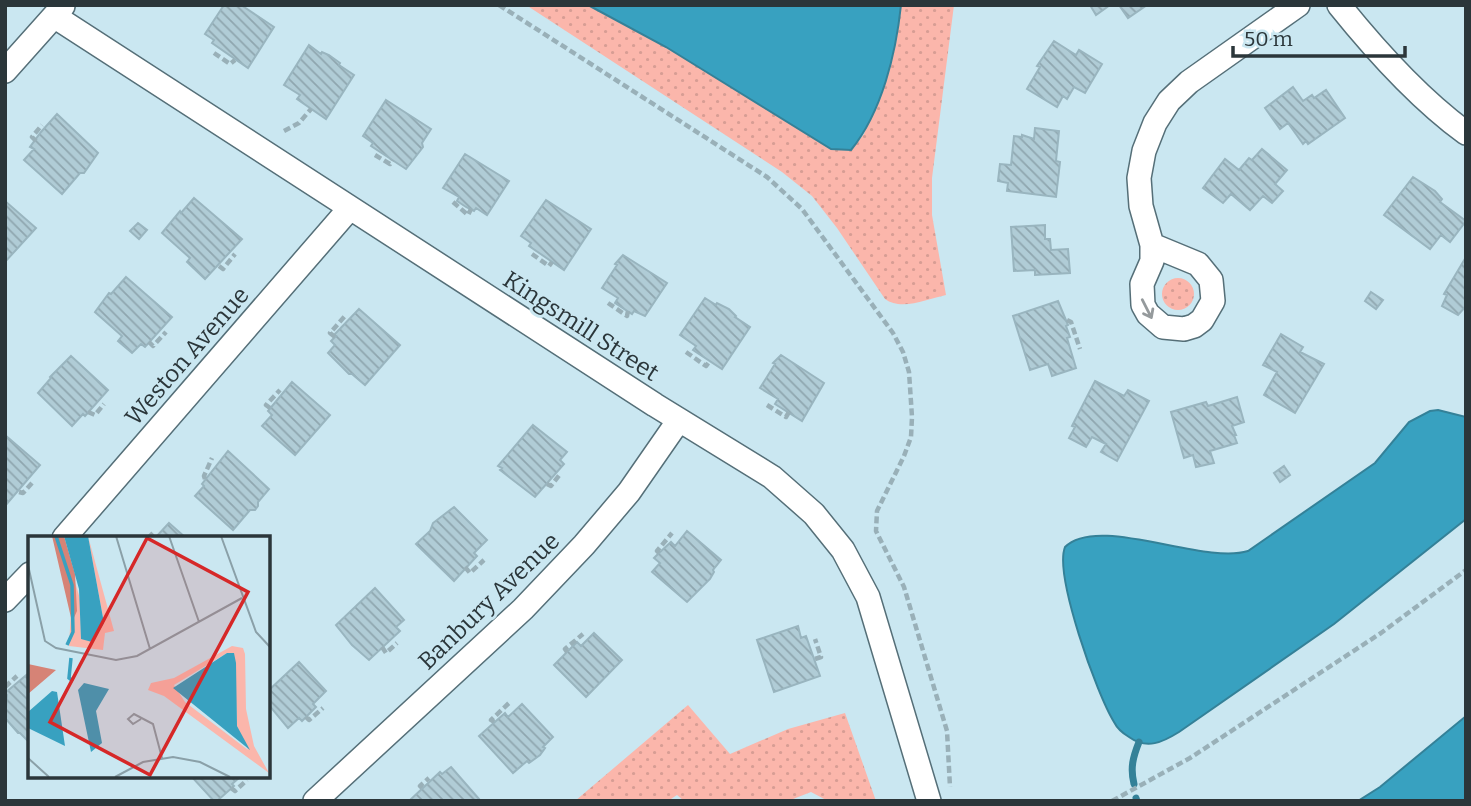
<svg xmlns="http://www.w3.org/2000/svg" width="1471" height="806" viewBox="0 0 1471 806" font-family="Bitter,serif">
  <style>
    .grass { fill: url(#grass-dots) }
    .water { fill: #38a1c0; stroke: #348198; stroke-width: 2 }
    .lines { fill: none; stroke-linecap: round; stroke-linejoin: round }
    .stream { stroke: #348198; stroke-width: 7 }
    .building { fill: url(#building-back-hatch); stroke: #99b5bf; stroke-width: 2 }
    .street-casing { stroke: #556f78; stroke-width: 26 }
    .path { stroke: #99b0b8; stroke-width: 4.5; stroke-dasharray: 7 3.5; stroke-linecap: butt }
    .street { stroke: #fff; stroke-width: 23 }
    .oneway { stroke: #959a9c }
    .labels { text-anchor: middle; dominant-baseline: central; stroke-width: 6; stroke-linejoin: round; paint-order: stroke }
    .street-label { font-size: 24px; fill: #2b363a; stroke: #cae7f1 }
    .inset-river { fill: none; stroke: #38a1c0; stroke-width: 3.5 }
    .inset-road { fill: none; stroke: #8aa0a8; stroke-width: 2 }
    .view { fill: #d62828; fill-opacity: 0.15; stroke: #d62828; stroke-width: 3.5 }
    .inset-edge { fill: none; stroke: #2b363a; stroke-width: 3.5 }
  </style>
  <defs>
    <pattern id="grass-dots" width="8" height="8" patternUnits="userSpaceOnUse" patternTransform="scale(1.75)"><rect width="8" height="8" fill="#fbb6ab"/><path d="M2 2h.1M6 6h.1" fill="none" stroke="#d79d94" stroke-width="1.8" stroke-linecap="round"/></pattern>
    <pattern id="building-back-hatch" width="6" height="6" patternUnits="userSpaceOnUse" patternTransform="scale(1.75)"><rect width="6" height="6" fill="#b0ccd6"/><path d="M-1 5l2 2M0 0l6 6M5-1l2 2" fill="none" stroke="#8fa6af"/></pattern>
  </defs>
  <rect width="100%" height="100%" fill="#cae7f1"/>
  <!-- grass -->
  <path class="grass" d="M 526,5 L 588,5 L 666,47 L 831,149 L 851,150 L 864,134 L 899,26 L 901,5 L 954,5 L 932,178 L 932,215 L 946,295 C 928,299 901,311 885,299 L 837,228 L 812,196 L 782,172 Z
    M1162 294a16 16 0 1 1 32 0a16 16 0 1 1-32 0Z
    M 688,705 L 730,754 L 788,729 L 845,713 L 876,801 L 828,801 L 811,792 L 788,801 L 684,801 L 677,795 L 668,801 L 575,801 Z"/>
  <!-- water -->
  <path class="water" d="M 588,5 L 901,5 C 896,53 882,112 851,150 L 831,149 L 666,47 Z
    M 1438,410 L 1466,417 L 1466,519 L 1334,624 L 1179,732 C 1163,742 1147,750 1129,737 C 1124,734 1117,728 1114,722 C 1097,695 1054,575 1065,547 C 1098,514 1203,565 1248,551 L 1375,463 L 1409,422 L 1430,411 Z
    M 1466,716 L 1466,801 L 1358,801 L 1380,787 Z"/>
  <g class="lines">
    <!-- stream -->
    <path class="stream" d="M 1134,784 C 1130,768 1133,757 1139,742
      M 1136,798 L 1137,801"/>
  </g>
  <!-- building -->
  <path class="building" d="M 224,5 L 241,5 L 274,27 L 248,68 L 212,43 L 214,40 L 205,34 Z
    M 1090,5 L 1110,5 L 1096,15 Z
    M 1119,5 L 1147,5 L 1128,18 Z
    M 1054,41 L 1076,55 L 1079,50 L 1102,64 L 1085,93 L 1074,87 L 1067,99 L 1063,96 L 1057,107 L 1027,89 L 1040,67 L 1037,66 Z
    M 309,45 L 321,54 L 322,52 L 329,55 L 340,63 L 339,65 L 354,75 L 326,119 L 297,99 L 300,95 L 284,85 Z
    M 1293,87 L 1303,101 L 1312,95 L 1314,98 L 1326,90 L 1345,118 L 1308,144 L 1306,141 L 1303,144 L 1288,123 L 1280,129 L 1265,108 Z
    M 386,100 L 431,129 L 422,143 L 423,147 L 406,169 L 371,146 L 373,143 L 363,136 Z
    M 57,114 L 98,153 L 84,173 L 80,173 L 62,194 L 24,160 L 34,149 L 30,147 L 41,132 Z
    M 1035,128 L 1059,131 L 1056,161 L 1060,162 L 1056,197 L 1007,191 L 1008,183 L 998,181 L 1000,164 L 1011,165 L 1014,136 L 1022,137 L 1022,135 L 1034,139 Z
    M 1262,149 L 1287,170 L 1275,184 L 1283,191 L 1272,203 L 1263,196 L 1250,210 L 1231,194 L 1223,203 L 1203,188 L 1225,159 L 1239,170 L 1249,158 L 1252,160 Z
    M 465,154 L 509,181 L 487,215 L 476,208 L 474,211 L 466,207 L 457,201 L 459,197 L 443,188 Z
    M 1413,177 L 1435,191 L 1442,199 L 1440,202 L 1466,221 L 1450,242 L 1441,235 L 1430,249 L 1384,215 Z
    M 194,198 L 242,239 L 205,279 L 187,262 L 190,258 L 162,233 L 180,211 L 181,213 Z
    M 546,200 L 591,229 L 564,270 L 529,246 L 531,243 L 521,236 Z
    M 5,201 L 36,228 L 5,262 Z
    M 138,223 L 147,230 L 139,239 L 130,231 Z
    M 1045,225 L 1045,239 L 1050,239 L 1051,250 L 1068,249 L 1070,273 L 1035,275 L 1035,270 L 1014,271 L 1011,227 Z
    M 623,255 L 667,283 L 645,316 L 634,311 L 632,314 L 615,303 L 618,298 L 602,288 L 617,265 L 615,264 Z
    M 1466,257 L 1466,306 L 1458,315 L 1442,306 L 1447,295 L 1444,294 Z
    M 126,277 L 172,317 L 145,347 L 141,344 L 132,353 L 118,341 L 122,336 L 95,312 L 109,293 L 111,294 Z
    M 1371,292 L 1383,300 L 1376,309 L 1365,301 Z
    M 705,298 L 716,305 L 717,303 L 729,309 L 736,316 L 735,317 L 750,327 L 722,369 L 693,350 L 696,346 L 680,335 Z
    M 1058,301 L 1068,325 L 1066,326 L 1070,337 L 1067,338 L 1076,368 L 1052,376 L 1048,364 L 1030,370 L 1013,316 Z
    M 359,309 L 400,345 L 365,385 L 352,374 L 349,374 L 328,353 L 335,345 L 331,341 L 336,336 L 334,335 Z
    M 1281,334 L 1303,347 L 1300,352 L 1324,364 L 1295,413 L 1264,395 L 1277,372 L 1263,365 Z
    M 781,355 L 824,383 L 802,421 L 775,404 L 778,399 L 760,388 L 775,364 L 773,363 Z
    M 71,356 L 108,390 L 85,416 L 83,414 L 72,426 L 38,393 L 51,378 L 50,377 Z
    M 1095,381 L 1124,396 L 1128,390 L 1149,401 L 1117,461 L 1101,452 L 1106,444 L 1092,437 L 1086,447 L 1069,438 L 1075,427 L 1072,426 Z
    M 292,382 L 330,415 L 295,455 L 262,426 L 272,415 L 268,411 Z
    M 1237,397 L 1244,422 L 1232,426 L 1236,435 L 1234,435 L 1237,443 L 1210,451 L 1214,463 L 1196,467 L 1193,455 L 1184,458 L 1171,412 L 1206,402 L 1208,406 Z
    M 533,425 L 567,452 L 560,460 L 564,464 L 535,497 L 500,470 L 502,468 L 498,466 Z
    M 5,435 L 40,465 L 5,506 Z
    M 228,451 L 269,489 L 258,502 L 258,506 L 255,510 L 250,510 L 233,530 L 195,496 L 204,486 L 202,484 Z
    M 1284,466 L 1290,475 L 1280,482 L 1274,473 Z
    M 454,507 L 487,540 L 474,553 L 477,556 L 454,581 L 416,544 L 430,531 L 433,523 Z
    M 169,523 L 186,538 L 155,538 Z
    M 687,531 L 721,560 L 713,570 L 714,572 L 710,579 L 687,602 L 652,572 L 660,563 L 654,558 L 659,553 L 671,542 L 675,546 Z
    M 375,588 L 404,620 L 396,627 L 400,631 L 369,660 L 352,645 L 336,625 Z
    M 798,626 L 801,638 L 806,636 L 820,676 L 774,692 L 757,640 Z
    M 594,633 L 622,660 L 586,697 L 554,665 L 577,642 L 581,646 Z
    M 299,662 L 326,691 L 313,704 L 316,707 L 302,721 L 299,718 L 288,728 L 268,704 L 268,691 Z
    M 30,672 L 30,743 L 20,733 L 18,733 L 5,718 L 7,695 L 5,693 Z
    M 522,704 L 553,737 L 543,747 L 545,748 L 540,755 L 529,763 L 527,761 L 513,773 L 479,736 L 505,713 L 508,717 Z
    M 451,767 L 479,799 L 478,801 L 409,801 L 440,772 L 442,774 Z
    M 191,776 L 240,776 L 240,777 L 232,784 L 234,786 L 217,801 L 214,801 Z"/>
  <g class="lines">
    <defs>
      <path id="street" d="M 1339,5 C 1376,51 1418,98 1466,133
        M 54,16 L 655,405 L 772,477 L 814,514 L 843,550 L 868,597 L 929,801
        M 5,71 L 63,6
        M 1152,245 L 1198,264 L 1211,280 L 1213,301 L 1202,320 L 1194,326 L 1184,329 L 1163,327 L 1148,314 L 1143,305 L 1142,284 L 1152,261 L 1152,245 L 1141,206 L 1139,178 L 1144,151 L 1155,123 L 1169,101 L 1189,82 L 1298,5
        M 64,538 L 350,208
        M 5,600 L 30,574
        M 315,801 L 523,609 L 584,545 L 629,492 L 679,420"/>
    </defs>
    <!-- street casing -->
    <use href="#street" class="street-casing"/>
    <!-- path -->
    <path class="path" d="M 499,5 L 767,177 L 802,209 L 893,333 L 903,352 L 909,372 L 912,417 L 911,437 L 904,456 L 877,511 L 876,531 L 904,587 L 947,731 L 950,787
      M 214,53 L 230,64 L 235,60
      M 284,131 L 299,123 L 311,109
      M 36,141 L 32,137 L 42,125
      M 375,155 L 390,164 L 392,160
      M 453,202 L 468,215 L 471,209
      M 532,254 L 549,266 L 552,262
      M 219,266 L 223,269 L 235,254
      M 608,303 L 627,316 L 628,311
      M 1067,320 L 1071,322 L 1080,349
      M 335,337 L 330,333 L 345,316
      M 149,342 L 153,346 L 166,332
      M 686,352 L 706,366 L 710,361
      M 767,405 L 786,417 L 789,412
      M 270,408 L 266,405 L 280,390
      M 88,412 L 95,415 L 104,404
      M 205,479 L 204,476 L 212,458
      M 547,484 L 551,486 L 561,473
      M 19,492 L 23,493 L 33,482
      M 148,538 L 154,532
      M 659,553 L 657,551 L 672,533
      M 465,567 L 470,573 L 484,560
      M 382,647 L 386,653 L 397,643
      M 567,652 L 565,649 L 583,634
      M 815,659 L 821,657 L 815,639
      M 5,687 L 17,676
      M 306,717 L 309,720 L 323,708
      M 494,722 L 491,720 L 509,703
      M 231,788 L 235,791 L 247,780
      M 422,788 L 420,786 L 429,778
      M 1112,801 L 1190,758 L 1381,633 L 1466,570"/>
    <!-- street -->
    <use href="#street" class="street"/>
  </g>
  <!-- one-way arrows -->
  <defs><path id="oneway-shaft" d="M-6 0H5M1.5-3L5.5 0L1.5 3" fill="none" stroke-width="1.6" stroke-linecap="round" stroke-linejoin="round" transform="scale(1.75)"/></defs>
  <use class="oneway" href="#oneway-shaft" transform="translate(1147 309) rotate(63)"/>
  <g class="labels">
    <!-- street labels -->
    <g class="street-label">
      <text transform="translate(581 326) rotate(33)">Kingsmill Street</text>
      <text transform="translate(187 356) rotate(-49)">Weston Avenue</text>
      <text transform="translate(489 601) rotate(-44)">Banbury Avenue</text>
    </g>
  </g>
  <!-- overview -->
  <g transform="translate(28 536)">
    <rect width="242" height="242" fill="#cae7f1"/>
    <path d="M 60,0 L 86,95 L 77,97 L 75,114 L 41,110 L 45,39 L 52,63 L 53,103 L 76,87 ZM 204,110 L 215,112 L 217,118 L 218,173 L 226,210 L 241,237 L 136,160 L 120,154 L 123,147 L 146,142 ZM 199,117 L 206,117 L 209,190 L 220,214 L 157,166 L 146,149 Z" fill="#fbb6ab" fill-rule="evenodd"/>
    <path d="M 24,0 L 36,0 L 47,38 L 49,75 L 44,86 ZM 0,128 L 28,134 L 0,158 Z" fill="#d68376"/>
    <path d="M 36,0 L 60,0 L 76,87 L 64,106 L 53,103 L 51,53 ZM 199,117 L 206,117 L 208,127 L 209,190 L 222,214 L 145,152 ZM 56,147 L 81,153 L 68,175 L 74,207 L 63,216 L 50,154 ZM 24,155 L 29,156 L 37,210 L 0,192 L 0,176 Z" fill="#38a1c0"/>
    <path class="inset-river" d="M 28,0 L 44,49 L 45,96 L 39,109M 43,122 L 41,142 L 45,145"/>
    <path class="inset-road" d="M 88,0 L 122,113M 141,0 L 171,86M 193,0 L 228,96 L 242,111M 0,29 L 17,105 L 28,112 L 88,124 L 109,120 L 214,62M 113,183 L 105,188 L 100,183 L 106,178 L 125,188 L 134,222M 0,222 L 21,241M 87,241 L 115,226 L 145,221 L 172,226 L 202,241"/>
    <path class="view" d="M 119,2 L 220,56 L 122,239 L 22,186 Z"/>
    <rect width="242" height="242" class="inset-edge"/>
  </g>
  <!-- border -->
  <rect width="1471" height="806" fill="none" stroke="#2b363a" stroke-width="14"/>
  <!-- scale -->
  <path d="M1233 46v10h172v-10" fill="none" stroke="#2b363a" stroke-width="3.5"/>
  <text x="1244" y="46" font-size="21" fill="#2b363a" stroke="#cae7f1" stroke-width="5" paint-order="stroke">50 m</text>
</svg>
